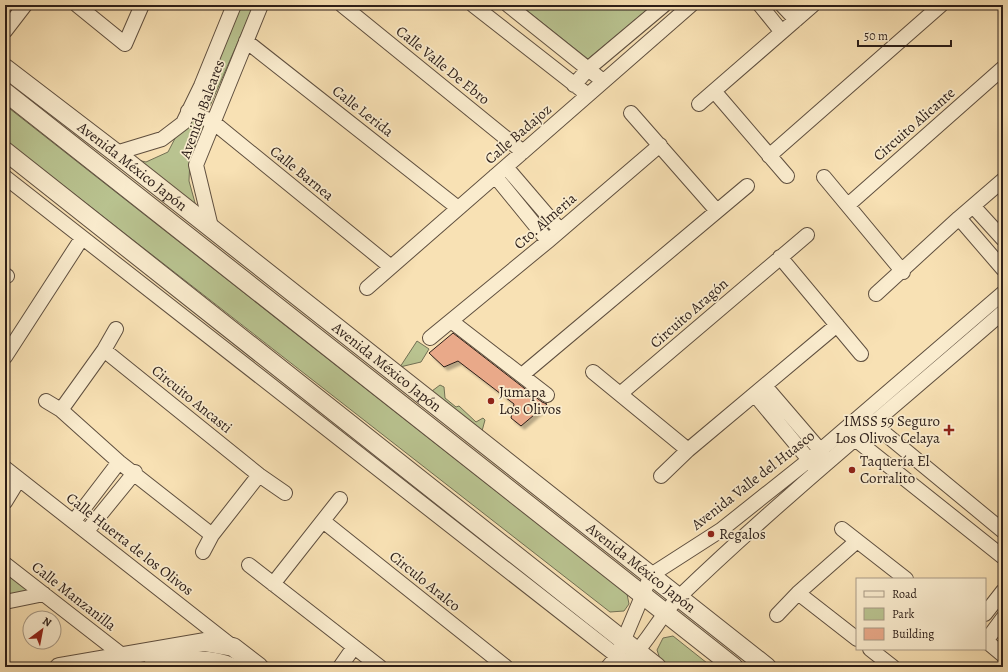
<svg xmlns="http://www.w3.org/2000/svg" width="1008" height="672" viewBox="0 0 1008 672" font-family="Alegreya,serif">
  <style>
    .green { fill: #b9c390; stroke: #727054 }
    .building { fill: #e9a989; stroke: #2c1e18; filter: url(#shadow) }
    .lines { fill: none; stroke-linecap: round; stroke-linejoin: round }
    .minor-casing { stroke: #5f4f3f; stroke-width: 16 }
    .tertiary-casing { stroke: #5f4f3f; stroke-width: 20 }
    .minor { stroke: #faecce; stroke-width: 14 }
    .tertiary { stroke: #faecce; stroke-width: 18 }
    .poi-dot { fill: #8f2418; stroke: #faecce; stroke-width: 1.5 }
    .labels { text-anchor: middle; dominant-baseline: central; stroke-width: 3.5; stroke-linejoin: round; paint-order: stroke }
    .street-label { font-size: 15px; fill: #2c1e18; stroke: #faecce }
    .poi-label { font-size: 15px; fill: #2c1e18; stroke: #faecce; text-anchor: start }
  </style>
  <defs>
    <filter id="shadow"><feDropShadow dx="3.5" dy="3.5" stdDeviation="1" flood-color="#0004"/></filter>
  </defs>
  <rect width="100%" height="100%" fill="#f8e1b4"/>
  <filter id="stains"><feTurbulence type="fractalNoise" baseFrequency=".005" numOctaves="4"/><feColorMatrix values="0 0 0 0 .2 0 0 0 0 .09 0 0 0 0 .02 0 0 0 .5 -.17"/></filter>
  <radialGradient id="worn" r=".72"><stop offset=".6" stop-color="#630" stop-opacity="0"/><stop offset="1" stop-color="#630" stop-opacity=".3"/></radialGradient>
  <!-- green -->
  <path class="green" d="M 241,5 L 254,5 L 210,106 L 199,101 Z
    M 520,5 L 653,5 L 588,59 Z
    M 5,105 L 627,594 L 629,604 L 624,611 L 610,612 L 5,140 Z
    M 187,115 L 205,124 L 190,156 L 189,181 L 197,210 L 133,159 L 146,162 L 168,152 Z
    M 417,341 L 429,349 L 421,362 L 400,367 Z
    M 440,385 L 444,387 L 445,398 L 456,407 L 459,406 L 476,422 L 483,418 L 485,420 L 482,431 L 432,391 Z
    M 5,570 L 35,593 L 5,598 Z
    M 673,636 L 712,667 L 667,667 L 661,662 L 657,650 L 663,638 Z"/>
  <!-- building -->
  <path class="building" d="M 453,333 L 542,402 L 547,404 L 521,426 L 511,418 L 514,404 L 458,361 L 444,367 L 429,353 Z"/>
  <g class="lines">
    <defs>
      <path id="minor" d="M 77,5 L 125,44 L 142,5
        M 342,5 L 523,152
        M 473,5 L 588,95
        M 508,5 L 603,81
        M 760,5 L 781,31
        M 782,5 L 796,20
        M 5,31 L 25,5
        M 246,41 L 458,208
        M 574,85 L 589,68 L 664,5
        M 714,91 L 787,176
        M 699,104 L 813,5
        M 188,111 L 213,122 L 391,267
        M 631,113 L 717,211
        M 116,153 L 162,139 L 183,123 L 201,86 L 234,5
        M 769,156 L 941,5
        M 506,167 L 560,230
        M 495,176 L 548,241
        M 5,177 L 631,667
        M 824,177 L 903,272
        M 848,205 L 1003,68
        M 973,206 L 1003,239
        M 959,218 L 1003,269
        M 211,227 L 196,165 L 261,5
        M 780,257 L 861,354
        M 5,275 L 7,276
        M 367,288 L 691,5
        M 876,294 L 959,218 L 1003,180
        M 451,321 L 547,395
        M 430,338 L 548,241 L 660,145
        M 104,350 L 259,475 L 285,493
        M 5,357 L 82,238
        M 593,372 L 688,450
        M 522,375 L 747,186
        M 765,386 L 826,457
        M 620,394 L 807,235
        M 755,395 L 815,467
        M 46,401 L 61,410 L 119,462 L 212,535
        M 61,410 L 104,350 L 116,329
        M 866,418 L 1003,531
        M 849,432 L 855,439 L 1003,557
        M 5,468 L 233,647
        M 661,476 L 688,450 L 837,325
        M 5,502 L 19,479
        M 74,521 L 119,462
        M 323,521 L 506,667
        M 842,529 L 906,579
        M 87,531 L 135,472
        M 203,552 L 212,535 L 259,475
        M 5,564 L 122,655
        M 249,565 L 380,667
        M 273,584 L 340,499
        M 798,593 L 857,639
        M 5,602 L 44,594
        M 985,614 L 1003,591
        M 777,615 L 798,593 L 857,541
        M 985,640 L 1003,655
        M 986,641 L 1003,618
        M 870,649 L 893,667
        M 631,658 C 650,639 661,614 680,596 C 783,497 895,406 1003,312
        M 340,667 L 354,647
        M 608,667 L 617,656 L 651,575 L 721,530 L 809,460 L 1003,293"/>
      <g id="tertiary">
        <path id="s1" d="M 5,68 L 116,153 L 767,667"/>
        <path d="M 5,92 L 734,667"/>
        <path d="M 5,151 L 657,667"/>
        <path d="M 59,667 L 204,642 L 233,647 L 259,667"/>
        <path d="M 152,667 C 177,662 207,655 231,667"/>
      </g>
    </defs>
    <!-- minor casing -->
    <use href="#minor" class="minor-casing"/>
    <!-- tertiary casing -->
    <use href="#tertiary" class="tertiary-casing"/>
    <!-- minor -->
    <use href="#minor" class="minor"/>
    <!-- tertiary -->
    <use href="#tertiary" class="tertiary"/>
  </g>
  <!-- markers -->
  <g class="poi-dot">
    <circle cx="491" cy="401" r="4"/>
    <path d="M947 424h4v4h4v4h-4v4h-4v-4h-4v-4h4z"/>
    <circle cx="852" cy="470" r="4"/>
    <circle cx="711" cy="534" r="4"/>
  </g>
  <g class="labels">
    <!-- street labels -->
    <g class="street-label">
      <text transform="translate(443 65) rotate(39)">Calle Valle De Ebro</text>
      <text transform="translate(202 109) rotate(-70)">Avenida Baleares</text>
      <text transform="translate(363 111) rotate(38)">Calle Lerida</text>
      <text transform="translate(914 124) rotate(-41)">Circuito Alicante</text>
      <text transform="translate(518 134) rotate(-41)">Calle Badajoz</text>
      <text stroke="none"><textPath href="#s1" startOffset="161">Avenida México Japón</textPath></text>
      <text transform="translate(302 173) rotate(39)">Calle Barnea</text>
      <text transform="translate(545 221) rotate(-41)">Cto. Almeria</text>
      <text transform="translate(689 313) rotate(-41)">Circuito Aragón</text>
      <text stroke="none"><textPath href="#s1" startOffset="485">Avenida México Japón</textPath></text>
      <text transform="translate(192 399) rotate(39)">Circuito Ancasti</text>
      <text transform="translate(753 480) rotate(-38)">Avenida Valle del Huasco</text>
      <text transform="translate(130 544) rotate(38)">Calle Huerta de los Olivos</text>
      <text stroke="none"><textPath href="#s1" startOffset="809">Avenida México Japón</textPath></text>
      <text transform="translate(425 581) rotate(39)">Circulo Aralco</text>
      <text transform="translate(74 596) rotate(38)">Calle Manzanilla</text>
    </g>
    <!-- poi labels -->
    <g class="poi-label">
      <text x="499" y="392">Jumapa<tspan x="499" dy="17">Los Olivos</tspan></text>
      <text x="940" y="421" text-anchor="end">IMSS 59 Seguro<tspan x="940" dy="17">Los Olivos Celaya</tspan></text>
      <text x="860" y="461">Taquería El<tspan x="860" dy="17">Corralito</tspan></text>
      <text x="719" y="534">Regalos</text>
    </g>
  </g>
  <!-- margin -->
  <rect width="1008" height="672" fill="none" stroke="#f8e1b4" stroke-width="20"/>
  <rect x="6" y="6" width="996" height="660" fill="none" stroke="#2c1e18" stroke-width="2"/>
  <rect x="10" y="10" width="988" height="652" fill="none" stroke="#2c1e18"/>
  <!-- legend -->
  <rect x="856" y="578" width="130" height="72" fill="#faecce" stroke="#a89a85"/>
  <rect x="864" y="591" width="20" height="6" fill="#faecce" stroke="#a89a85"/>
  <text x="892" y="598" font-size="12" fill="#2c1e18">Road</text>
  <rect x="864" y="608" width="20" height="12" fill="#b9c390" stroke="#a89a85"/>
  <text x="892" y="618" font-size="12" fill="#2c1e18">Park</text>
  <rect x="864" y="628" width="20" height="12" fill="#e9a989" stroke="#a89a85"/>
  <text x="892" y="638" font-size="12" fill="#2c1e18">Building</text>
  <!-- north arrow -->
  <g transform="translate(42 630) rotate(32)"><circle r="19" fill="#faecce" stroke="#a89a85"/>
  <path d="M0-3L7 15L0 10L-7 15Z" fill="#8f2418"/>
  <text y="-6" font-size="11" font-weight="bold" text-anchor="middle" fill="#2c1e18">N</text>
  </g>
  <!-- scale -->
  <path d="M858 40v6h93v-6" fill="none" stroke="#2c1e18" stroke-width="2"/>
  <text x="864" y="40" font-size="12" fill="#2c1e18" stroke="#faecce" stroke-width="3" paint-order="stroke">50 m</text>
  <rect width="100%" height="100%" filter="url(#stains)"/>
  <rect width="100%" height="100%" fill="url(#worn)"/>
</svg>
